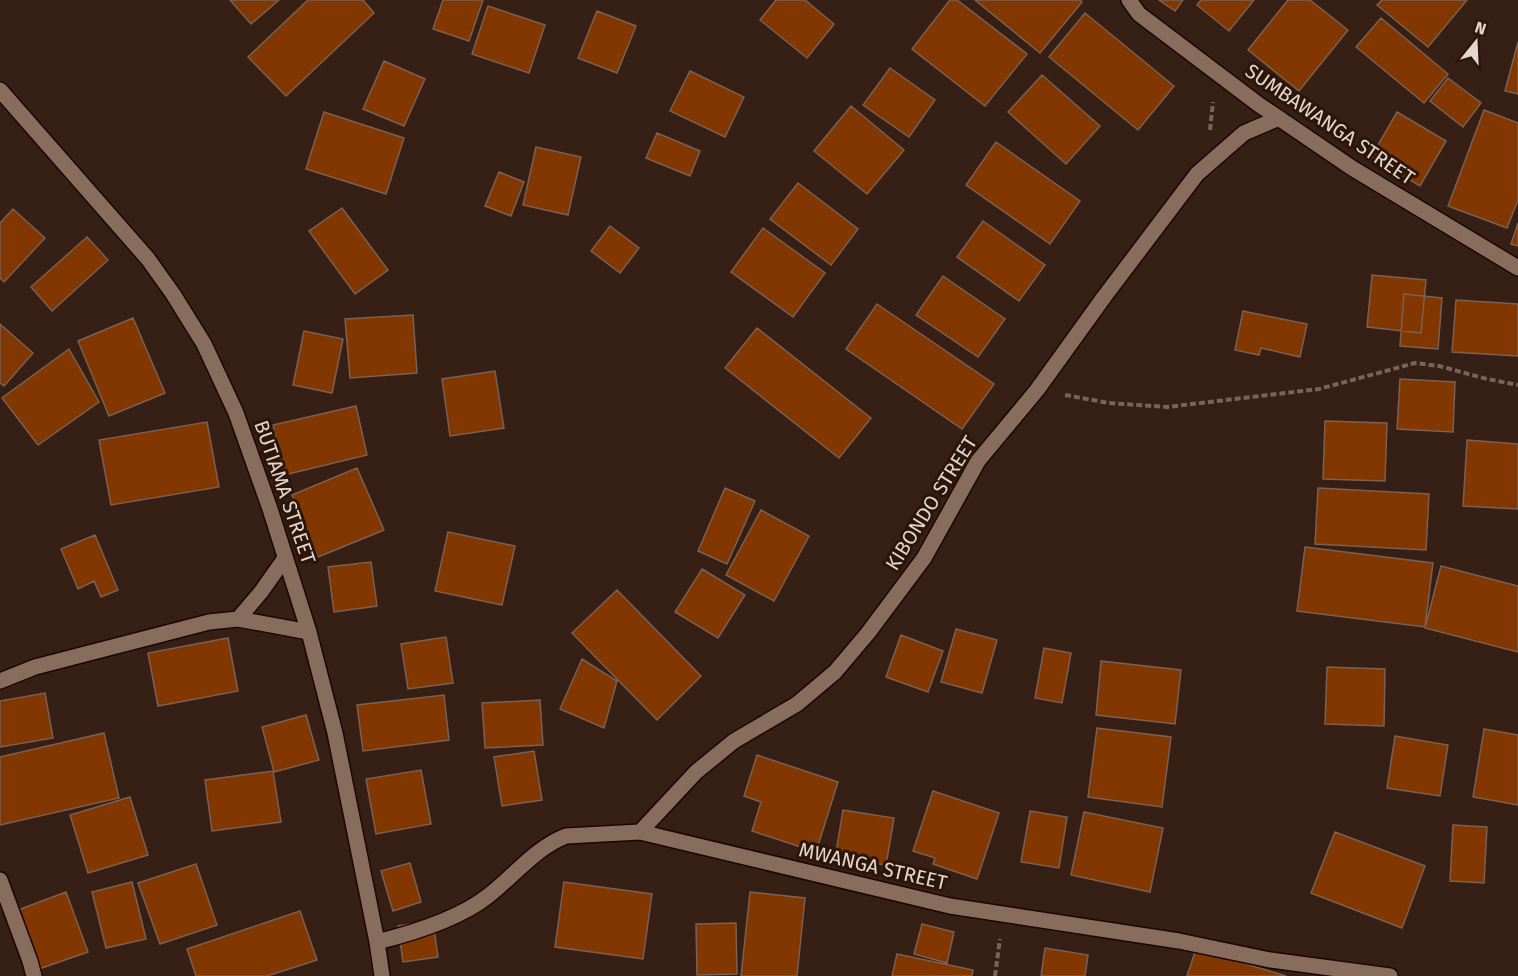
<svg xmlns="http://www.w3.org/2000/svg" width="1518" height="976" viewBox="0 0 1518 976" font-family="'Fira Sans',sans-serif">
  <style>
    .building { fill: #823700; stroke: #7b6053; stroke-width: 1.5 }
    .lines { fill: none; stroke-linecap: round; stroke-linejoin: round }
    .street-casing { stroke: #1c0801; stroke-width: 18 }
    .path { stroke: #78645b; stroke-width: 4; stroke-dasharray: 6 3; stroke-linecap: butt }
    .street { stroke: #886d5f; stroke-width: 15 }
    .labels { text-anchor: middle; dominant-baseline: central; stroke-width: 6; stroke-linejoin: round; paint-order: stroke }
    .street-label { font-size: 20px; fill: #e5d5ce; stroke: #2b160a }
  </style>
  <rect width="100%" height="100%" fill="#361f14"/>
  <!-- building -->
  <path class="building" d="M 230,0 L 279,0 L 251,24 Z
    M 308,0 L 363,0 L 374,13 L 286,96 L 248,57 Z
    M 443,0 L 483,0 L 469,41 L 433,29 Z
    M 776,0 L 805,0 L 834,24 L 807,58 L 760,20 Z
    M 950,0 L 957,0 L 1027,54 L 985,106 L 912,49 Z
    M 975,0 L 1080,0 L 1082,2 L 1040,53 Z
    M 1159,0 L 1183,0 L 1175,11 Z
    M 1201,0 L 1254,0 L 1229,31 L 1197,5 Z
    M 1288,0 L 1310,0 L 1348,30 L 1299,91 L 1248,50 Z
    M 1382,0 L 1467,0 L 1428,47 L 1377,5 Z
    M 488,6 L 545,25 L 529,73 L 472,54 Z
    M 597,11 L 636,26 L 617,73 L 578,58 Z
    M 1085,13 L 1174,86 L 1138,130 L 1049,57 Z
    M 1381,18 L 1448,74 L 1424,103 L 1356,47 Z
    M 1518,42 L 1518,94 L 1505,91 Z
    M 384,61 L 425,79 L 404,126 L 363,109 Z
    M 890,68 L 935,100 L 909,137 L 863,105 Z
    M 690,71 L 744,97 L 725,137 L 670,111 Z
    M 1042,75 L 1100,126 L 1066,164 L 1008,112 Z
    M 1448,78 L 1481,103 L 1463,127 L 1430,101 Z
    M 851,106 L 904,150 L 867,194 L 814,151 Z
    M 1484,110 L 1518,123 L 1518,200 L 1507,228 L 1448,206 Z
    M 324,112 L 404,138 L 386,194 L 306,169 Z
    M 1397,112 L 1446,141 L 1420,186 L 1371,157 Z
    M 657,133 L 700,151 L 690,176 L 646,158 Z
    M 996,142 L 1080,201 L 1050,244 L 966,185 Z
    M 536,147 L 581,157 L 568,215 L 523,205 Z
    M 499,172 L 524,182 L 511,216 L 485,206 Z
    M 798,183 L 858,229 L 831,265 L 770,219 Z
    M 342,208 L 388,270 L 355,294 L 309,231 Z
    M 13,209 L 45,238 L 4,282 L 0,278 L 0,223 Z
    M 983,221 L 1045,265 L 1019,301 L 957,257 Z
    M 1518,223 L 1518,246 L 1511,244 Z
    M 610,226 L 639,248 L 620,273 L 591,251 Z
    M 763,228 L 825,273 L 793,317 L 731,272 Z
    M 87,237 L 108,260 L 52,311 L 31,287 Z
    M 1372,275 L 1426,280 L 1421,333 L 1367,327 Z
    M 943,276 L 1005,319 L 978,357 L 916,315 Z
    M 1404,294 L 1442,298 L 1438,349 L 1400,346 Z
    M 1456,300 L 1518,304 L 1518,356 L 1452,352 Z
    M 877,304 L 994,384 L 962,429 L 846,349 Z
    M 1243,311 L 1307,324 L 1300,357 L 1261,348 L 1259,355 L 1235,350 Z
    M 413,315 L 417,373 L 350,378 L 345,319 Z
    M 133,318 L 165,393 L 109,416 L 78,341 Z
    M 0,324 L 33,353 L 4,386 L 0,383 Z
    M 757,328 L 871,418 L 839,458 L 725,368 Z
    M 304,331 L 343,339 L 332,393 L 293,385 Z
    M 69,349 L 99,402 L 38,445 L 2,398 Z
    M 495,371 L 504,428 L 450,436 L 442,379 Z
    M 1400,379 L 1455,382 L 1453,432 L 1397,429 Z
    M 356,406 L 367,455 L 284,475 L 273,425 Z
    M 1325,421 L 1387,423 L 1385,481 L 1323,479 Z
    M 207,422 L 219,487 L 111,505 L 99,440 Z
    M 1467,440 L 1518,444 L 1518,509 L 1463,506 Z
    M 357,468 L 384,530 L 318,557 L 292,495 Z
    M 725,488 L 755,501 L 727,564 L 698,551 Z
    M 1318,488 L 1429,494 L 1426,550 L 1315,544 Z
    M 761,510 L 809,536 L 774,601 L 726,575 Z
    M 448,532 L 515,546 L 502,605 L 435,591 Z
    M 95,535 L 118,590 L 101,597 L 94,581 L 78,589 L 61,549 Z
    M 1305,547 L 1433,563 L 1425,627 L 1297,611 Z
    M 371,562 L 377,606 L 334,612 L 328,567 Z
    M 1441,566 L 1518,586 L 1518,652 L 1425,628 Z
    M 702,569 L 745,595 L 718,638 L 675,612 Z
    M 617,590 L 701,676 L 657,720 L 572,633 Z
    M 956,629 L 997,640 L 982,693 L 941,682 Z
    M 901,635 L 943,651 L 928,692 L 886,677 Z
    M 446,637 L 453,683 L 408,689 L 401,644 Z
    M 228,638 L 238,691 L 158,706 L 148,653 Z
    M 1044,648 L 1071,653 L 1062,703 L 1035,698 Z
    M 582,659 L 617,681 L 604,728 L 560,709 Z
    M 1101,661 L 1181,670 L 1175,724 L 1096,715 Z
    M 1327,667 L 1385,669 L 1384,726 L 1325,724 Z
    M 45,693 L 53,738 L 0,747 L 0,701 Z
    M 444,695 L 449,740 L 363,751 L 357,705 Z
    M 540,700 L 543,745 L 485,748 L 482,703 Z
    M 306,715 L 319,760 L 274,772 L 262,727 Z
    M 1097,728 L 1171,737 L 1162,807 L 1088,797 Z
    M 1484,729 L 1518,735 L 1518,805 L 1473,797 Z
    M 104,733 L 119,798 L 0,825 L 0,757 Z
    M 1395,736 L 1448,745 L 1440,796 L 1387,788 Z
    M 534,751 L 542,800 L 502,806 L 494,757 Z
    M 757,755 L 838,782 L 816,852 L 752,831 L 761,802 L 744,796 Z
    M 421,770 L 431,824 L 376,834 L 366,779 Z
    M 273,771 L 281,822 L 212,831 L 205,780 Z
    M 933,791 L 999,813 L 977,879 L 933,864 L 935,858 L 913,851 Z
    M 130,797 L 148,855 L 88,873 L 70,815 Z
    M 843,810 L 894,818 L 886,865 L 835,858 Z
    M 1030,811 L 1067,817 L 1059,868 L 1021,862 Z
    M 1084,812 L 1163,828 L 1150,892 L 1071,875 Z
    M 1453,825 L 1487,827 L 1484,883 L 1450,881 Z
    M 1335,832 L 1425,866 L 1402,928 L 1311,893 Z
    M 410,863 L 421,902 L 393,911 L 381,871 Z
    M 196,864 L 217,925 L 160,944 L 138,883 Z
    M 132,882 L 146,939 L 106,948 L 92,892 Z
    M 564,882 L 652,894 L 643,959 L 555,947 Z
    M 66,892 L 88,952 L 39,969 L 18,910 Z
    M 750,892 L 805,898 L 797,976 L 741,976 Z
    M 300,911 L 317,960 L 267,976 L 196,976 L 187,949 Z
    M 433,921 L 438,957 L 403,962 L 398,926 Z
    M 736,923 L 737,974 L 697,975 L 696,924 Z
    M 922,924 L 954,932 L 947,963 L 914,954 Z
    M 1045,948 L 1088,955 L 1085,976 L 1041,976 Z
    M 1196,949 L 1286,976 L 1187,976 Z
    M 897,954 L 973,970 L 972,976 L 892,976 Z"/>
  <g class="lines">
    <defs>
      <path id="street" d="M 1129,0 L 1139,14 L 1258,104 L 1352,168 L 1518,268
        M 0,90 L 148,259 L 173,294 L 204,344 L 236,413 L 270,509 L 309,632 L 335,733 L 377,942 L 382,976
        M 238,619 L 261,592 L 285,558
        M 0,681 L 35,667 L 209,622 L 238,619 L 309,632
        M 640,832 L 696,772 L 734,741 L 797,704 L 835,672 L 868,633 L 924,558 L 978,461 L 1037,390 L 1104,297 L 1197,174 L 1244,133 L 1279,118
        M 0,880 L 30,961 L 34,976
        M 377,942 C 413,933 459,919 488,896 C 514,876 535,848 566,836 L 640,832 L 950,906 L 1179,941 L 1270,960 L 1390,976"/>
    </defs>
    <!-- street casing -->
    <use href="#street" class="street-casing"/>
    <!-- path -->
    <path class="path" d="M 1210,130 L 1213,102
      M 1065,395 L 1109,403 L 1167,407 L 1319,389 L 1415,363 L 1439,366 L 1487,379 L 1518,385
      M 995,976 L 1000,939"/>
    <!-- street -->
    <use href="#street" class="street"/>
  </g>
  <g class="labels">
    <!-- street labels -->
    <g class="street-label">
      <text transform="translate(1330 124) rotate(34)">SUMBAWANGA STREET</text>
      <text transform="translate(285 492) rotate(71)">BUTIAMA STREET</text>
      <text transform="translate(931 503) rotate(-58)">KIBONDO STREET</text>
      <text transform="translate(873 866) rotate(13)">MWANGA STREET</text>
    </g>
  </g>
  <!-- north arrow -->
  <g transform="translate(1476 42) rotate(18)" stroke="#2b160a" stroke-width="4.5" paint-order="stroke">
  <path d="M0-4.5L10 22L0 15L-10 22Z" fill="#e5d5ce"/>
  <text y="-9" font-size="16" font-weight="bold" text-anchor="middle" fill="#e5d5ce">N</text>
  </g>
</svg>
